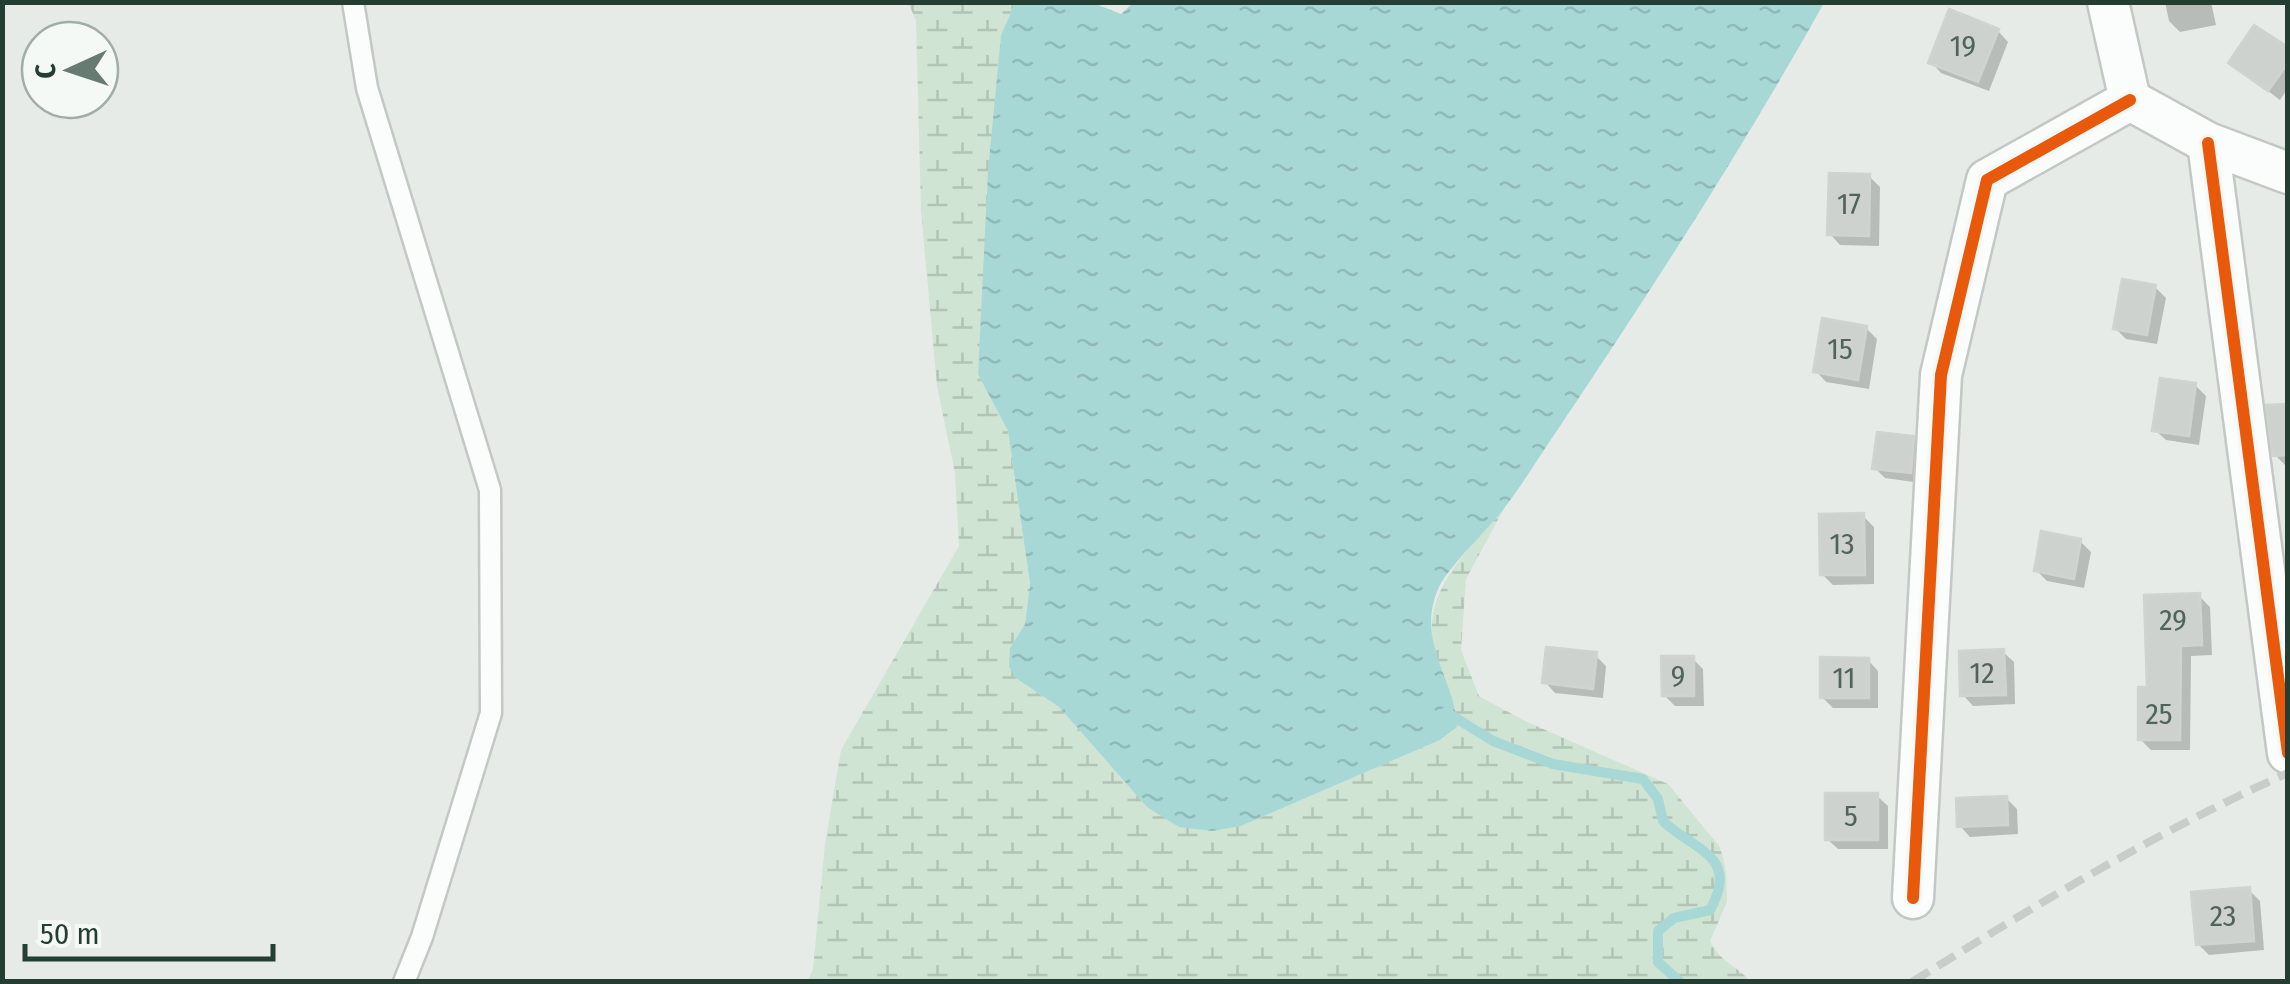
<svg xmlns="http://www.w3.org/2000/svg" width="2290" height="984" viewBox="0 0 2290 984" font-family="'Fira Sans Condensed',sans-serif">
  <style>
    .wetland { fill: url(#wetland-marsh) }
    .water { fill: url(#water-ripples) }
    .shadow { fill: #0003 }
    .lines { fill: none; stroke-linecap: round; stroke-linejoin: round }
    .stream { stroke: #a8d8d6; stroke-width: 10 }
    .building { fill: #cdd2cf; stroke: #cfd4d1; stroke-width: 2.5 }
    .lane-casing { stroke: #c3c8c5; stroke-width: 25 }
    .street-casing { stroke: #c3c8c5; stroke-width: 45 }
    .lane { stroke: #fbfcfc; stroke-width: 20 }
    .street { stroke: #fbfcfc; stroke-width: 40 }
    .rail { stroke: #c8ccca; stroke-width: 8; stroke-dasharray: 20 10; stroke-linecap: butt }
    .cycleway-casing { stroke: #f5f9f6; stroke-width: 19 }
    .cycleway { stroke: #e8590c; stroke-width: 12 }
    .labels { text-anchor: middle; dominant-baseline: central; stroke-width: 8; stroke-linejoin: round; paint-order: stroke }
    .number-label { font-size: 30px; fill: #4f645a }
  </style>
  <defs>
    <pattern id="wetland-marsh" width="20" height="14" patternUnits="userSpaceOnUse" patternTransform="scale(2.5)"><rect width="20" height="14" fill="#cfe4d2"/><path d="M1 5h8M5 5V1M11 12h8M15 12V8" fill="none" stroke="#b2c5b5"/></pattern>
    <pattern id="water-ripples" width="26" height="14" patternUnits="userSpaceOnUse" patternTransform="scale(2.5)"><rect width="26" height="14" fill="#a8d8d6"/><path d="M2 4q2-2 4 0t4 0M15 11q2-2 4 0t4 0" fill="none" stroke="#90bab8"/></pattern>
  </defs>
  <rect width="100%" height="100%" fill="#e6ebe8"/>
  <!-- wetland -->
  <path class="wetland" d="M 908,3 L 1015,3 L 1001,36 L 978,373 L 1008,431 L 1030,584 L 1025,624 L 1010,648 L 1017,679 L 1059,707 L 1147,807 L 1241,826 L 1440,740 L 1457,727 C 1457,700 1440,679 1434,654 C 1420,589 1468,552 1505,507 L 1466,579 L 1461,650 L 1479,696 L 1525,721 L 1668,784 L 1720,847 L 1726,871 L 1727,902 L 1710,941 C 1720,962 1736,965 1750,981 L 807,982 L 813,969 L 825,844 L 841,750 L 959,546 L 955,473 L 937,386 L 921,211 L 916,20 Z"/>
  <!-- water -->
  <path class="water" d="M 1134,2 L 1824,3 C 1741,151 1649,294 1554,435 C 1537,460 1521,487 1502,511 C 1487,530 1448,568 1439,587 C 1414,642 1456,679 1457,727 L 1440,740 L 1241,826 L 1212,831 L 1179,827 L 1147,807 L 1059,707 L 1017,679 L 1009,667 L 1010,648 L 1025,624 L 1030,584 L 1008,431 L 978,374 L 988,172 L 1001,35 L 1015,3 L 1093,3 L 1121,14 Z"/>
  <!-- shadow -->
  <path class="shadow" d="M 2165,2 L 2211,2 L 2216,25 L 2180,32 L 2169,21 Z
    M 1998,31 L 2008,42 L 1989,91 L 1941,73 L 1931,62 Z
    M 2288,50 L 2288,88 L 2280,100 L 2231,63 Z
    M 1869,176 L 1880,187 L 1879,246 L 1840,245 L 1830,234 Z
    M 2155,287 L 2166,298 L 2157,344 L 2126,339 L 2115,328 Z
    M 1866,328 L 1877,339 L 1869,389 L 1826,382 L 1816,371 Z
    M 2195,385 L 2206,396 L 2199,445 L 2166,440 L 2155,430 Z
    M 2288,407 L 2288,466 L 2286,466 L 2275,455 Z
    M 1913,439 L 1924,450 L 1921,483 L 1885,478 L 1875,468 Z
    M 1863,516 L 1874,527 L 1874,584 L 1833,585 L 1822,574 Z
    M 2080,541 L 2091,552 L 2084,588 L 2047,581 L 2036,570 Z
    M 2199,596 L 2210,607 L 2212,655 L 2191,656 L 2190,750 L 2151,750 L 2140,739 L 2149,689 Z
    M 2003,652 L 2014,662 L 2015,704 L 1973,706 L 1963,695 Z
    M 1595,655 L 1606,666 L 1603,698 L 1555,693 L 1545,682 Z
    M 1693,659 L 1703,669 L 1704,706 L 1675,706 L 1664,695 Z
    M 1868,660 L 1878,671 L 1878,708 L 1833,708 L 1822,697 Z
    M 1877,796 L 1888,806 L 1888,849 L 1838,849 L 1827,839 Z
    M 2006,798 L 2017,809 L 2018,834 L 1970,837 L 1960,826 Z
    M 2249,890 L 2260,901 L 2264,950 L 2209,955 L 2198,944 Z"/>
  <g class="lines">
    <!-- stream -->
    <path class="stream" d="M 1446,712 L 1493,741 L 1553,764 L 1643,779 L 1658,799 L 1663,821 C 1692,850 1741,855 1710,910 L 1674,918 L 1658,931 L 1658,962 L 1680,982"/>
  </g>
  <!-- building -->
  <path class="building" d="M 1949,9 L 1999,29 L 1978,82 L 1928,63 Z
    M 2254,25 L 2288,47 L 2288,63 L 2268,91 L 2228,63 Z
    M 1829,173 L 1870,174 L 1869,236 L 1827,235 Z
    M 2122,279 L 2156,285 L 2147,335 L 2113,329 Z
    M 1822,318 L 1867,326 L 1858,380 L 1813,372 Z
    M 2160,378 L 2196,383 L 2189,436 L 2152,431 Z
    M 2288,404 L 2288,455 L 2273,456 L 2266,405 Z
    M 1877,432 L 1914,436 L 1911,473 L 1872,469 Z
    M 1864,513 L 1865,575 L 1820,575 L 1819,514 Z
    M 2041,531 L 2081,539 L 2074,579 L 2034,571 Z
    M 2200,593 L 2202,645 L 2181,646 L 2180,740 L 2138,740 L 2138,687 L 2147,687 L 2144,595 Z
    M 1546,647 L 1597,652 L 1593,689 L 1542,683 Z
    M 2004,649 L 2006,695 L 1960,696 L 1959,651 Z
    M 1661,656 L 1694,656 L 1694,696 L 1662,696 Z
    M 1820,657 L 1869,658 L 1869,698 L 1820,698 Z
    M 1825,793 L 1878,793 L 1878,840 L 1825,840 Z
    M 2007,796 L 2008,825 L 1957,827 L 1956,798 Z
    M 2250,887 L 2254,941 L 2196,945 L 2191,892 Z"/>
  <g class="lines">
    <defs>
      <path id="lane" d="M 353,2 L 367,88 L 490,490 L 491,713 L 422,937 L 404,982"/>
      <path id="street" d="M 2108,2 L 2130,100
        M 2130,100 L 2208,143 L 2288,173
        M 2208,143 L 2288,753
        M 1913,898 L 1941,375 L 1987,180 L 2130,100"/>
    </defs>
    <!-- lane casing -->
    <use href="#lane" class="lane-casing"/>
    <!-- street casing -->
    <use href="#street" class="street-casing"/>
    <!-- lane -->
    <use href="#lane" class="lane"/>
    <!-- street -->
    <use href="#street" class="street"/>
    <!-- rail -->
    <path class="rail" d="M 1912,982 C 2036,905 2154,833 2288,773"/>
    <defs>
      <path id="cycleway" d="M 2208,143 L 2288,753
        M 1913,898 L 1941,375 L 1987,180 L 2130,100"/>
    </defs>
    <!-- cycleway casing -->
    <use href="#cycleway" class="cycleway-casing"/>
    <!-- cycleway -->
    <use href="#cycleway" class="cycleway"/>
  </g>
  <g class="labels">
    <!-- number labels -->
    <g class="number-label">
      <text x="1963" y="46">19</text>
      <text x="1849" y="204">17</text>
      <text x="1840" y="349">15</text>
      <text x="1842" y="544">13</text>
      <text x="2173" y="620">29</text>
      <text x="1982" y="673">12</text>
      <text x="1678" y="676">9</text>
      <text x="1844" y="678">11</text>
      <text x="2159" y="714">25</text>
      <text x="1851" y="816">5</text>
      <text x="2223" y="916">23</text>
    </g>
  </g>
  <!-- border -->
  <rect width="2290" height="984" fill="none" stroke="#243e32" stroke-width="10"/>
  <!-- north arrow -->
  <g transform="translate(70 70) rotate(267)"><circle r="48" fill="#f5f9f6" stroke="#a1aea8" stroke-width="2.5"/>
  <path d="M0-8L18 38L0 25L-18 38Z" fill="#687b72"/>
  <text y="-15" font-size="28" font-weight="bold" text-anchor="middle" fill="#243e32">С</text>
  </g>
  <!-- scale -->
  <path d="M25 944v15h248v-15" fill="none" stroke="#243e32" stroke-width="5"/>
  <text x="40" y="944" font-size="30" fill="#243e32" stroke="#f5f9f6" stroke-width="8" paint-order="stroke">50 m</text>
</svg>
